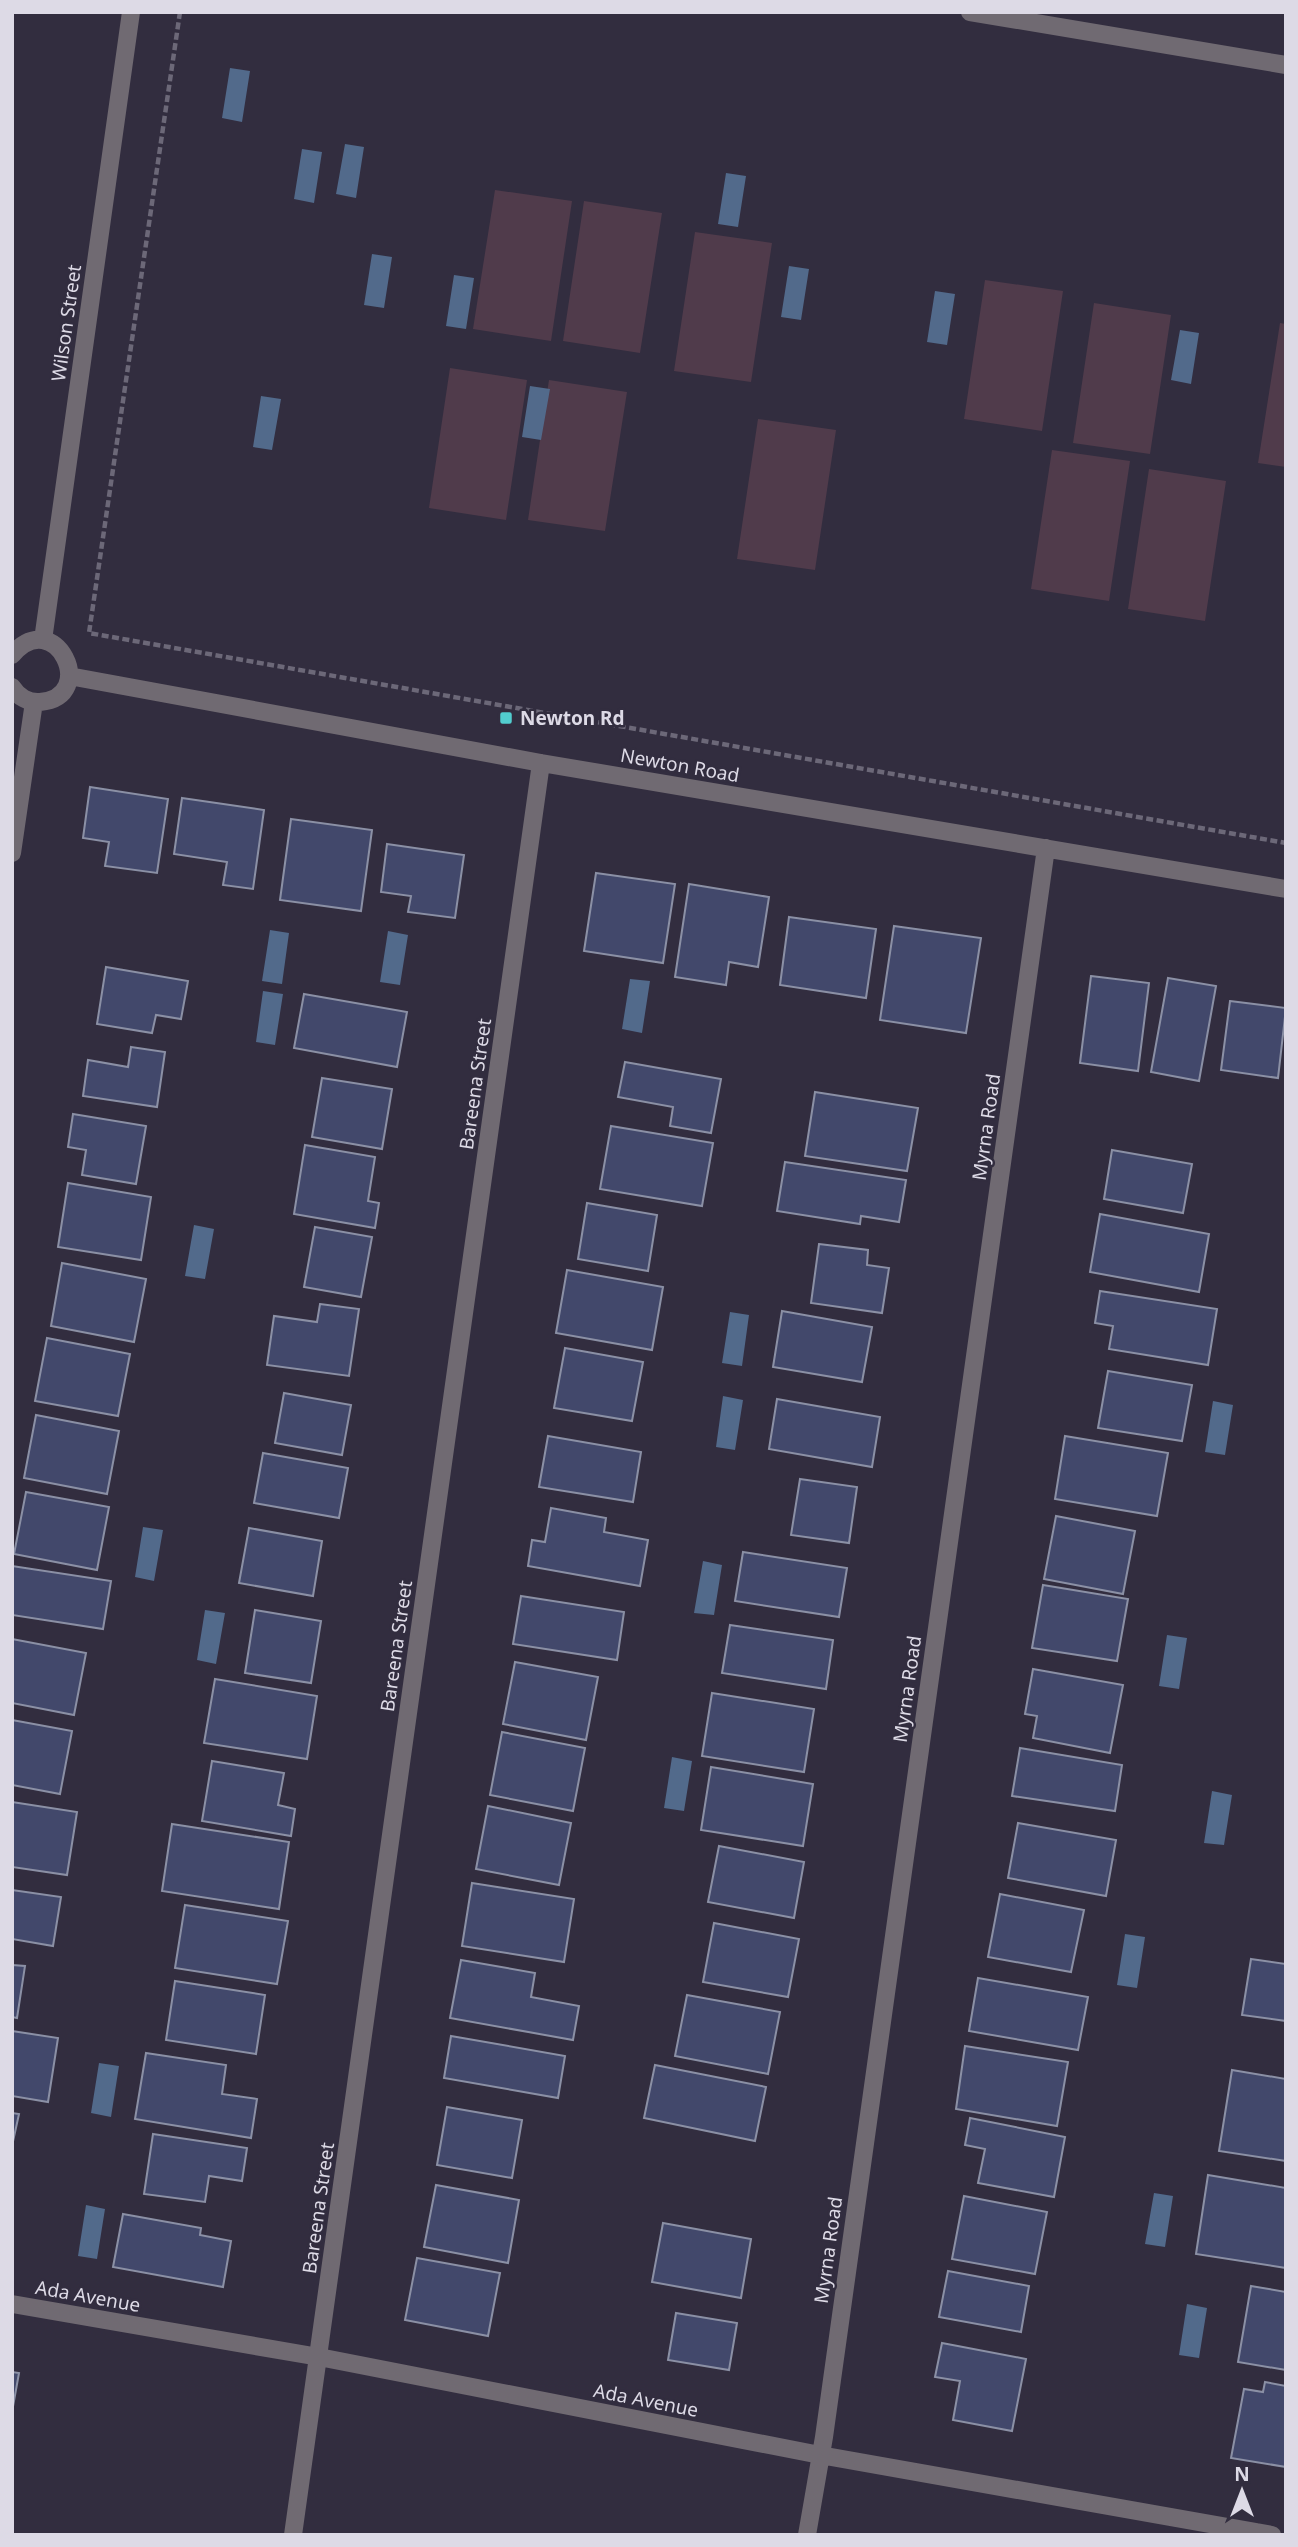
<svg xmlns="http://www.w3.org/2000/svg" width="1298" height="2547" viewBox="0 0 1298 2547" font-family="'Noto Sans',sans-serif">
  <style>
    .green { fill: #503b4b }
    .water { fill: #526a8b }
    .building { fill: #42486b; stroke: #8b90a5; stroke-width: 2 }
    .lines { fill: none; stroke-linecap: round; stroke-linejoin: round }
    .path { stroke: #6c6878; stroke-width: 4.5; stroke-dasharray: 7 3.5; stroke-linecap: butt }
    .minor { stroke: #706a72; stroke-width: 18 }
    .poi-dot { fill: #52cdcf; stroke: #322d3f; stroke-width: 2.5 }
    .labels { text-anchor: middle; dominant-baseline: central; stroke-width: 5; stroke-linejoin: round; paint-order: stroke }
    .street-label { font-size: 19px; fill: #dddae6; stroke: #322d3f }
    .poi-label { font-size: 19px; font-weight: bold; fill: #dddae6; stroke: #322d3f; text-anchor: start }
  </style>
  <rect width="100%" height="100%" fill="#322d3f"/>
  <!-- green -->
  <path class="green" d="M 495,190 L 572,201 L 551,341 L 473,329 Z
    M 584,201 L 662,213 L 640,353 L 563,341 Z
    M 695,232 L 772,243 L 751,382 L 674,371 Z
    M 985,280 L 1063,291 L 1042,431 L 964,419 Z
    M 1094,303 L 1171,315 L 1150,454 L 1073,443 Z
    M 1280,323 L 1286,324 L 1286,467 L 1258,463 Z
    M 450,368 L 527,380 L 506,520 L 429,508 Z
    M 549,380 L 627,392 L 605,531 L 528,520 Z
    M 758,419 L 836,430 L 815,570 L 737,559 Z
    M 1052,450 L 1130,461 L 1109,601 L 1031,589 Z
    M 1149,469 L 1226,481 L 1205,621 L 1128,609 Z"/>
  <!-- water -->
  <path class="water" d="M 230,68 L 250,71 L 242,122 L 222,118 Z
    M 345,144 L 364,147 L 356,198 L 336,194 Z
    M 302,149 L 322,152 L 314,203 L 294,199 Z
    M 726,173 L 746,176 L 738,227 L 718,224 Z
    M 372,254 L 392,257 L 384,308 L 364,305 Z
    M 789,266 L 809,269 L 801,320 L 781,317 Z
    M 454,275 L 474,278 L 466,329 L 446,326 Z
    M 935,291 L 955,294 L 947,345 L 927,342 Z
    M 1180,330 L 1199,333 L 1191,384 L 1171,380 Z
    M 530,386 L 550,389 L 541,440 L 522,437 Z
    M 261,396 L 281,399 L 272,450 L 253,447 Z
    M 270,930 L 289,933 L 282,984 L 262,981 Z
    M 388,931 L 408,935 L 400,985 L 380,982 Z
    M 630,979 L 650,981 L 642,1033 L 622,1029 Z
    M 263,991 L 283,994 L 275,1045 L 256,1042 Z
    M 194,1225 L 214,1229 L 205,1279 L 185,1276 Z
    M 730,1312 L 749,1315 L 742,1366 L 722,1363 Z
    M 723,1396 L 743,1400 L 735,1450 L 716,1447 Z
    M 1213,1401 L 1233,1405 L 1225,1455 L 1205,1452 Z
    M 143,1527 L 163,1530 L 154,1581 L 135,1577 Z
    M 703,1561 L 722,1565 L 714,1615 L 694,1613 Z
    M 205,1610 L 225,1613 L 216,1664 L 197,1660 Z
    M 1167,1635 L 1187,1638 L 1179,1689 L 1159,1686 Z
    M 672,1757 L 692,1761 L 684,1811 L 664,1808 Z
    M 1212,1791 L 1232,1795 L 1224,1845 L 1204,1843 Z
    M 1125,1934 L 1145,1937 L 1137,1988 L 1117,1985 Z
    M 99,2063 L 119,2066 L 111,2117 L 91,2113 Z
    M 1154,2193 L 1173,2196 L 1165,2247 L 1145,2244 Z
    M 86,2205 L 105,2209 L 97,2259 L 78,2256 Z
    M 1187,2304 L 1207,2308 L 1199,2358 L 1179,2355 Z"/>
  <!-- building -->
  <path class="building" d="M 90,787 L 168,799 L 157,873 L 105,866 L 109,842 L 83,838 Z
    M 182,798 L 264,810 L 253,889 L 223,885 L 227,862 L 174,854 Z
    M 291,819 L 372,830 L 361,911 L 280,900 Z
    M 387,844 L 464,855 L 455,918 L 408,912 L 411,896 L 381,892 Z
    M 596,873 L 675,884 L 663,963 L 584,951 Z
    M 689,884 L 769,897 L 758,967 L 729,962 L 726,985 L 675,977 Z
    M 789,917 L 876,929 L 866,998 L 780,985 Z
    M 894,926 L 981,938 L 966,1033 L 880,1020 Z
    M 106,967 L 188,981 L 181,1019 L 156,1015 L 152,1033 L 97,1024 Z
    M 1091,976 L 1149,983 L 1138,1071 L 1080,1063 Z
    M 1168,978 L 1216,986 L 1199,1081 L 1151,1072 Z
    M 304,994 L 407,1012 L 397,1067 L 294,1048 Z
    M 1230,1001 L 1286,1008 L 1278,1078 L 1221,1070 Z
    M 131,1047 L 165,1052 L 157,1107 L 83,1096 L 88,1060 L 128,1067 Z
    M 625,1062 L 721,1079 L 711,1133 L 670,1126 L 673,1107 L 618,1097 Z
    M 322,1078 L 392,1089 L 382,1149 L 312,1137 Z
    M 815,1092 L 918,1108 L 907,1171 L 805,1156 Z
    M 73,1114 L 146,1126 L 136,1184 L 82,1175 L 86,1150 L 68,1147 Z
    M 611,1126 L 713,1143 L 702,1206 L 600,1189 Z
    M 305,1145 L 375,1157 L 368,1201 L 379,1203 L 375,1228 L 294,1214 Z
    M 1112,1150 L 1192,1164 L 1183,1213 L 1104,1199 Z
    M 785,1162 L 906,1180 L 899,1222 L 861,1216 L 860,1224 L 777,1211 Z
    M 68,1183 L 151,1197 L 141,1260 L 58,1247 Z
    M 587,1203 L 657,1215 L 648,1271 L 578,1259 Z
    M 1100,1214 L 1209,1234 L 1199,1292 L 1090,1272 Z
    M 315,1227 L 372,1237 L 361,1297 L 304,1287 Z
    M 819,1244 L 868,1250 L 867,1265 L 889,1268 L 882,1313 L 811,1303 Z
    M 62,1263 L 146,1279 L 134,1342 L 51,1326 Z
    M 567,1270 L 663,1287 L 652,1350 L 556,1333 Z
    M 1100,1291 L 1217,1309 L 1208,1365 L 1109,1349 L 1113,1326 L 1095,1323 Z
    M 320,1304 L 359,1309 L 349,1376 L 267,1365 L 274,1316 L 317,1322 Z
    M 782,1311 L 872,1327 L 862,1382 L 773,1367 Z
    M 47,1338 L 130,1354 L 118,1416 L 35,1401 Z
    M 565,1348 L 643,1362 L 632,1421 L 554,1408 Z
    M 1108,1371 L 1192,1385 L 1182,1441 L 1098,1428 Z
    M 284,1393 L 351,1405 L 342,1455 L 275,1443 Z
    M 777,1399 L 880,1417 L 872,1467 L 769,1449 Z
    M 36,1415 L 119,1431 L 107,1494 L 24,1478 Z
    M 548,1436 L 641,1452 L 633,1502 L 539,1487 Z
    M 1065,1436 L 1168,1453 L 1157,1516 L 1055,1499 Z
    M 263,1453 L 348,1468 L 339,1518 L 254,1503 Z
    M 800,1479 L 857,1487 L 849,1543 L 791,1535 Z
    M 26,1492 L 109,1507 L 97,1570 L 14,1554 Z
    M 551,1508 L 606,1518 L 604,1532 L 648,1540 L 640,1586 L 528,1566 L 532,1540 L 545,1542 Z
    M 1056,1516 L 1135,1531 L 1123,1594 L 1044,1579 Z
    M 249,1528 L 322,1541 L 313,1596 L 239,1583 Z
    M 743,1552 L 847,1568 L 839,1617 L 735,1601 Z
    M 12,1566 L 111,1581 L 103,1629 L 12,1615 Z
    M 1043,1585 L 1128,1599 L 1117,1661 L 1032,1648 Z
    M 521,1596 L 624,1612 L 617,1660 L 513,1644 Z
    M 255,1610 L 321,1621 L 311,1683 L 245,1673 Z
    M 730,1625 L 833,1640 L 826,1689 L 722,1673 Z
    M 12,1639 L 86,1653 L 74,1715 L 12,1703 Z
    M 515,1662 L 598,1677 L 586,1740 L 503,1724 Z
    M 1033,1669 L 1123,1685 L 1110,1753 L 1033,1738 L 1037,1716 L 1025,1714 Z
    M 215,1679 L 317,1696 L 307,1759 L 204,1743 Z
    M 712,1693 L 814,1709 L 804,1772 L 702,1756 Z
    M 12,1720 L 72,1731 L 60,1794 L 12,1785 Z
    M 502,1732 L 585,1748 L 573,1811 L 490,1795 Z
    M 1020,1748 L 1122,1765 L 1115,1811 L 1012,1796 Z
    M 212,1761 L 284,1773 L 278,1805 L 295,1809 L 291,1836 L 202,1821 Z
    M 711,1767 L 813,1784 L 803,1846 L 701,1830 Z
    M 12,1802 L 77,1812 L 67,1875 L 12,1867 Z
    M 488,1806 L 571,1823 L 559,1885 L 476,1869 Z
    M 1018,1823 L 1116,1840 L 1106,1896 L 1008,1878 Z
    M 172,1824 L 289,1842 L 279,1909 L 162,1891 Z
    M 719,1846 L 804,1862 L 794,1918 L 708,1902 Z
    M 472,1883 L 574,1899 L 564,1962 L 462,1946 Z
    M 12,1890 L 61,1897 L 53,1946 L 12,1939 Z
    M 1000,1894 L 1084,1910 L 1071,1972 L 988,1957 Z
    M 185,1905 L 288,1921 L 277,1984 L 175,1968 Z
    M 714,1923 L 799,1939 L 788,1997 L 703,1982 Z
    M 1251,1959 L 1286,1964 L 1286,2021 L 1242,2015 Z
    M 461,1960 L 535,1973 L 531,1997 L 579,2006 L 573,2040 L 450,2018 Z
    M 12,1965 L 25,1966 L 17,2018 L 12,2017 Z
    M 978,1978 L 1088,1997 L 1078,2050 L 969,2031 Z
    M 175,1981 L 265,1995 L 256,2054 L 166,2040 Z
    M 687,1995 L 780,2012 L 768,2074 L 675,2056 Z
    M 12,2031 L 58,2038 L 48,2102 L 12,2096 Z
    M 451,2036 L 565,2056 L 558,2098 L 444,2078 Z
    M 965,2046 L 1068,2062 L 1057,2126 L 956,2109 Z
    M 146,2053 L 226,2065 L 222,2094 L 257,2099 L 251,2138 L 135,2119 Z
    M 655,2065 L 766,2087 L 755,2141 L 644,2118 Z
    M 1232,2070 L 1286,2079 L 1286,2161 L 1219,2151 Z
    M 447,2107 L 522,2120 L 512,2178 L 437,2165 Z
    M 12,2113 L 19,2114 L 12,2146 Z
    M 970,2118 L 1065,2137 L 1054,2197 L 978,2183 L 985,2149 L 965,2145 Z
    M 153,2134 L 247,2148 L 242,2181 L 209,2176 L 205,2202 L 144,2194 Z
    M 1208,2175 L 1286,2188 L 1286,2268 L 1196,2254 Z
    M 436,2185 L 519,2200 L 508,2263 L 424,2247 Z
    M 964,2196 L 1047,2212 L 1035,2274 L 952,2259 Z
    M 123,2214 L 201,2228 L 200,2235 L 231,2241 L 223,2287 L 113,2267 Z
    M 663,2223 L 751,2239 L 741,2298 L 652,2282 Z
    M 417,2258 L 500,2273 L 488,2336 L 405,2320 Z
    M 948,2271 L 1029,2286 L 1021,2332 L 939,2317 Z
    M 1251,2286 L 1286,2292 L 1286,2370 L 1238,2362 Z
    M 676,2313 L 737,2323 L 729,2370 L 668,2360 Z
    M 942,2343 L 1026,2359 L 1012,2431 L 953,2420 L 960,2381 L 935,2377 Z
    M 12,2372 L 19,2373 L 12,2412 Z
    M 1265,2382 L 1286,2386 L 1286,2467 L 1231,2458 L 1244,2389 L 1263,2392 Z"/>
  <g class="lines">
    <!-- path -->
    <path class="path" d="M 180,12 L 89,633 L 1286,843"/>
    <!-- minor -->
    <path class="minor" d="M 970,12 L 1286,65
      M 43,640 L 131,12
      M 12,655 C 55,604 100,697 40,702 C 29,703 18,697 12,687
      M 69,676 L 541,763 L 1286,889
      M 12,853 L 34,702
      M 12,2304 L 319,2357 L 820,2455 L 1272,2535
      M 293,2535 L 541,763
      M 807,2535 L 824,2437 L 1046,848"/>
  </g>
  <!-- markers -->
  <rect class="poi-dot" x="499" y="711" width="14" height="14" rx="3.5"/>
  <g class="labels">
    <!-- street labels -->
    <g class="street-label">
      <text transform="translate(66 323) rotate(-82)">Wilson Street</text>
      <text transform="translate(680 765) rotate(10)">Newton Road</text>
      <text transform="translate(475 1084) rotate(-82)">Bareena Street</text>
      <text transform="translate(986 1127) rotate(-82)">Myrna Road</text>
      <text transform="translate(396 1646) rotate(-82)">Bareena Street</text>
      <text transform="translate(907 1689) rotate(-82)">Myrna Road</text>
      <text transform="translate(318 2208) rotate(-82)">Bareena Street</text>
      <text transform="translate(828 2250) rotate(-82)">Myrna Road</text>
      <text transform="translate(88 2296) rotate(10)">Ada Avenue</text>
      <text transform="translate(646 2400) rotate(11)">Ada Avenue</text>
    </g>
    <!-- poi labels -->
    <g class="poi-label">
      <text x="520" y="718">Newton Rd</text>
    </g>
  </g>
  <!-- border -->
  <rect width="1298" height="2547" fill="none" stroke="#dddae6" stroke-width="28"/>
  <!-- north arrow -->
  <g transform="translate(1242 2491)" stroke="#322d3f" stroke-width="5" paint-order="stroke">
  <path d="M0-5L12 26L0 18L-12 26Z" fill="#dddae6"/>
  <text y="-10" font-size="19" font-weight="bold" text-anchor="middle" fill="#dddae6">N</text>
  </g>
</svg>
